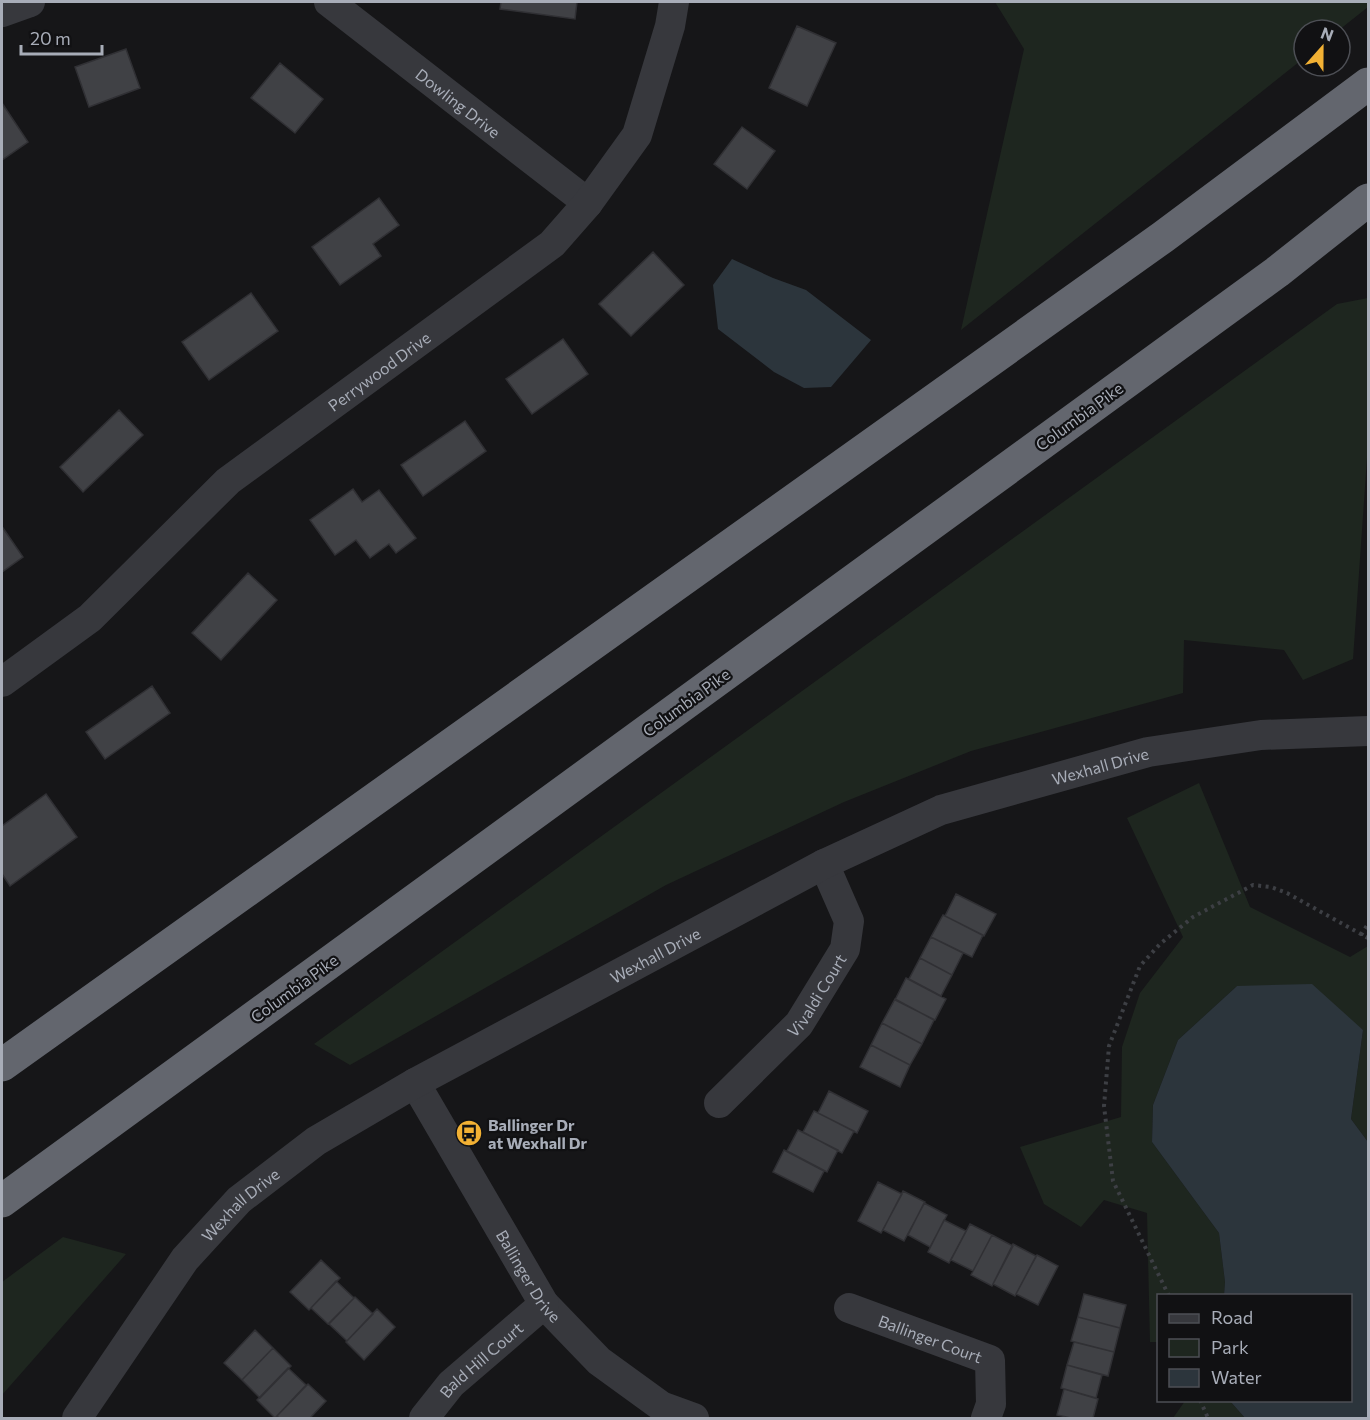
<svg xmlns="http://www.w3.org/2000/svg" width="1370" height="1420" viewBox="0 0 1370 1420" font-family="Commissioner,sans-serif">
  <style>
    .green { fill: #1e261f }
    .water { fill: #2c353c }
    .building { fill: #404145; stroke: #303034; stroke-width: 1.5 }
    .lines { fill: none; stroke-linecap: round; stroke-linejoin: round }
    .path { stroke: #3d3f44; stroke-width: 4; stroke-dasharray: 3 4.5; stroke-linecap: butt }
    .minor { stroke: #37383d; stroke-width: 30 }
    .highway { stroke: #63666e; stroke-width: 33 }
    .labels { text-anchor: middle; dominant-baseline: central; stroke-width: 4.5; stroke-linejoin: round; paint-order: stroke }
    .street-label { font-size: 16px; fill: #a8adb8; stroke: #111113 }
    .poi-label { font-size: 16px; font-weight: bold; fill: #a8adb8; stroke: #111113; text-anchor: start }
  </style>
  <rect width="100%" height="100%" fill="#161618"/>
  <!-- green -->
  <path class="green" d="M 995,2 L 1368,2 L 1368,7 L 1339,30 L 1304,30 L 1304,58 L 961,330 L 1024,49 Z
    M 1368,298 L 1368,457 L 1367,458 L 1353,659 L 1303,680 L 1284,650 L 1184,640 L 1183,693 L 971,751 L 844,802 L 666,885 L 350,1065 L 314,1044 L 1337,304 Z
    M 1199,783 L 1250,907 L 1350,957 L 1368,946 L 1368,1142 L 1351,1119 L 1363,1030 L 1237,986 L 1178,1040 L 1153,1105 L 1152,1142 L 1219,1233 L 1225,1282 L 1224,1295 L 1158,1296 L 1158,1342 L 1150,1342 L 1147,1213 L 1104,1200 L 1081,1227 L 1044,1204 L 1020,1147 L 1121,1117 L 1122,1047 L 1140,993 L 1183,937 L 1127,818 Z
    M 63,1237 L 126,1254 L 2,1395 L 2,1282 Z
    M 1185,1401 L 1230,1401 L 1245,1418 L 1173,1418 Z"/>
  <!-- water -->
  <path class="water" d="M 732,259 L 773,278 L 806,290 L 871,340 L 831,387 L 804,388 L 774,372 L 718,329 L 713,285 Z
    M 1312,984 L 1363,1030 L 1351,1119 L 1368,1142 L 1368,1418 L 1245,1418 L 1230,1401 L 1350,1400 L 1350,1296 L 1224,1295 L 1225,1282 L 1219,1233 L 1152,1142 L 1153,1105 L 1178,1040 L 1237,986 Z"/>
  <!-- building -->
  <path class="building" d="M 501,2 L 577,2 L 575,19 L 500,9 Z
    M 797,26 L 836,43 L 807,106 L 769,88 Z
    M 126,49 L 140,88 L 89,107 L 75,67 Z
    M 280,63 L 323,99 L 295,133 L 251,98 Z
    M 2,103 L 28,142 L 2,160 Z
    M 742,127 L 775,151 L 747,189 L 714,164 Z
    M 379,198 L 399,225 L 373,244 L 381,256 L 340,285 L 312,247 Z
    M 653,252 L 684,285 L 631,336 L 599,304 Z
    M 251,293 L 278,331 L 209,380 L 182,342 Z
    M 563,339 L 588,374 L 532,414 L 506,379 Z
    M 119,410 L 143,435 L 83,492 L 60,467 Z
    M 465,421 L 486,451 L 423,496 L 401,465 Z
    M 353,489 L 362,502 L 379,490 L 416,538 L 396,553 L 389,544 L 370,558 L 356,540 L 335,555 L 310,520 Z
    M 3,528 L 23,557 L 2,572 L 2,529 Z
    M 248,573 L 277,600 L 221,660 L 192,633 Z
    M 152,686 L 170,713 L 105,759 L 86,732 Z
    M 46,794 L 77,837 L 10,886 L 2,874 L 2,826 Z
    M 956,894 L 996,914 L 984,936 L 945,916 Z
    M 943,915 L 983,935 L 972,957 L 931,937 Z
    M 931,937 L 963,953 L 952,975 L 920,958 Z
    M 920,958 L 952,975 L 941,996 L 909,979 Z
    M 906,978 L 946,999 L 935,1020 L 895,1000 Z
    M 895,999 L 934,1020 L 922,1044 L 882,1023 Z
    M 882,1023 L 922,1044 L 910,1065 L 871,1045 Z
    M 871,1045 L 910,1065 L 900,1087 L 860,1067 Z
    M 829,1091 L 868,1111 L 857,1133 L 818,1113 Z
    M 814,1111 L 854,1131 L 842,1153 L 803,1132 Z
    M 798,1130 L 838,1150 L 827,1172 L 787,1151 Z
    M 784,1150 L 824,1171 L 813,1192 L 773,1172 Z
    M 878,1182 L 902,1194 L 881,1233 L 858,1221 Z
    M 903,1191 L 925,1202 L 904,1241 L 883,1230 Z
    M 924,1203 L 947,1215 L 930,1247 L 908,1235 Z
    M 944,1220 L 966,1231 L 949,1263 L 928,1252 Z
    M 970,1224 L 992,1235 L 973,1271 L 951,1260 Z
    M 992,1235 L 1013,1246 L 992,1286 L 971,1275 Z
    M 1013,1244 L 1036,1256 L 1015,1296 L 993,1284 Z
    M 1037,1255 L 1058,1266 L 1038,1305 L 1016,1294 Z
    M 321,1260 L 340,1278 L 309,1310 L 290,1292 Z
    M 336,1281 L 354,1298 L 328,1324 L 311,1308 Z
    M 1084,1294 L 1126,1305 L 1120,1328 L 1078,1317 Z
    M 355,1297 L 373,1314 L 347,1341 L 329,1324 Z
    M 377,1309 L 395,1327 L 364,1360 L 346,1342 Z
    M 1078,1317 L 1120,1328 L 1114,1352 L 1071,1341 Z
    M 255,1330 L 273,1348 L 242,1380 L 224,1363 Z
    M 1074,1342 L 1114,1352 L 1108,1376 L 1067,1365 Z
    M 273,1348 L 291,1366 L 260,1398 L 242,1380 Z
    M 1067,1365 L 1102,1375 L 1096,1398 L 1061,1388 Z
    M 288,1368 L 306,1385 L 275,1418 L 257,1400 Z
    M 308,1384 L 326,1401 L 310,1418 L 279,1418 L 277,1416 Z
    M 1064,1389 L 1098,1399 L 1093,1418 L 1071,1418 L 1057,1415 Z"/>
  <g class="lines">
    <!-- path -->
    <path class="path" d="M 1361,935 L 1368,924
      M 1169,1296 L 1113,1181 L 1104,1106 L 1109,1046 L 1140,966 L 1160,944 L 1193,917 L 1253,885 L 1271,887 L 1287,893 L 1368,938
      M 1200,1400 L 1208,1418"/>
    <!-- minor -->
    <g class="minor">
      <path id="s1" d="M 329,2 L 588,203"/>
      <path d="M 2,12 L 30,2"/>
      <path id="s2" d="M 2,682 L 90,618 L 228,481 L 552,244 L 588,203 L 637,135 L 670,26 L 674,2"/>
      <path id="s3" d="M 415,1083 L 544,1304 L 599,1361 L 661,1406 L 694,1418"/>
      <path id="s4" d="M 719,1103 L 799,1024 L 845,949 L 849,921 L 824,864"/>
      <path id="s5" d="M 849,1308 L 990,1360 L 991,1404 L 986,1418"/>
      <path id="s6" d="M 77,1418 L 185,1259 L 239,1200 L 316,1141 L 415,1083 L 824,864 L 941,810 L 1148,752 L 1261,735 L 1368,731"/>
      <path id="s7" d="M 424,1418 L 451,1384 L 544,1304"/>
    </g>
    <!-- highway -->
    <path class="highway" d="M 2,1065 L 1163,237 L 1368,84
      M 2,1201 L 1277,272 L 1368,200"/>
  </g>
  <!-- icons -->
  <defs>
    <symbol id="bus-disc" viewBox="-11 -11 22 22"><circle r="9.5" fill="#f2b134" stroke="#111113"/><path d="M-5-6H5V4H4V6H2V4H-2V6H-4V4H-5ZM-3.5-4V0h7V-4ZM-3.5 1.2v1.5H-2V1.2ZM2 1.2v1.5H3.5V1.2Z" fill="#111"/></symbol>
  </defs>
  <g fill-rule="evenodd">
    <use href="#bus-disc" x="454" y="1118" width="30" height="30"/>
  </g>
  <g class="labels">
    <!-- street labels -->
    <g class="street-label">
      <text stroke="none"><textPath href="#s1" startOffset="164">Dowling Drive</textPath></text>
      <text stroke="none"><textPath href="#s2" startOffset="490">Perrywood Drive</textPath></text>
      <text transform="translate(1079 416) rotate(-36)">Columbia Pike</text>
      <text transform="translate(686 702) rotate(-36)">Columbia Pike</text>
      <text stroke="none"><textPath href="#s6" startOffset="1242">Wexhall Drive</textPath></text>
      <text stroke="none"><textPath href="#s6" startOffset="756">Wexhall Drive</textPath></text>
      <text transform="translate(294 988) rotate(-36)">Columbia Pike</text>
      <text stroke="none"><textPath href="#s4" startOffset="146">Vivaldi Court</textPath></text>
      <text stroke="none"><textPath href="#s6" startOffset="270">Wexhall Drive</textPath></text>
      <text stroke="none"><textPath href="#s3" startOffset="224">Ballinger Drive</textPath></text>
      <text stroke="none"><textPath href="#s5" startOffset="87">Ballinger Court</textPath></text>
      <text stroke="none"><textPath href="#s7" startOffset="82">Bald Hill Court</textPath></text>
    </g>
    <!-- poi labels -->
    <g class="poi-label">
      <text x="488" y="1124">Ballinger Dr<tspan x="488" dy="18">at Wexhall Dr</tspan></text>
    </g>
  </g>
  <!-- border -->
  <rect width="1370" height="1420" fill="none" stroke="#a8adb8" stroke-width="6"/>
  <!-- legend -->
  <rect x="1157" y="1294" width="195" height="108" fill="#111113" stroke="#4d4f55" stroke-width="1.5"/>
  <rect x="1169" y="1314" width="30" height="9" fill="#37383d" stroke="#4d4f55" stroke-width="1.5"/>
  <text x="1211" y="1324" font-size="18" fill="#a8adb8">Road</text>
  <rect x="1169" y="1339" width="30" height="18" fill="#1e261f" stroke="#4d4f55" stroke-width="1.5"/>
  <text x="1211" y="1354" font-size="18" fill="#a8adb8">Park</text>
  <rect x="1169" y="1369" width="30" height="18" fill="#2c353c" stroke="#4d4f55" stroke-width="1.5"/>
  <text x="1211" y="1384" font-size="18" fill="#a8adb8">Water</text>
  <!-- north arrow -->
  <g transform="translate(1322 48) rotate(21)"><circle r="28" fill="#111113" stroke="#4d4f55" stroke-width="1.5"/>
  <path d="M0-4.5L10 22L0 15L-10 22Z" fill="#f2b134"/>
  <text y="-9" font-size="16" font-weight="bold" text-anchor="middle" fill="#a8adb8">N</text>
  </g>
  <!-- scale -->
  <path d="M21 45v9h81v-9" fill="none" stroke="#a8adb8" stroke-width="3"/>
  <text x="30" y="45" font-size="18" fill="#a8adb8" stroke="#111113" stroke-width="4.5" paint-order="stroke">20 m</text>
</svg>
